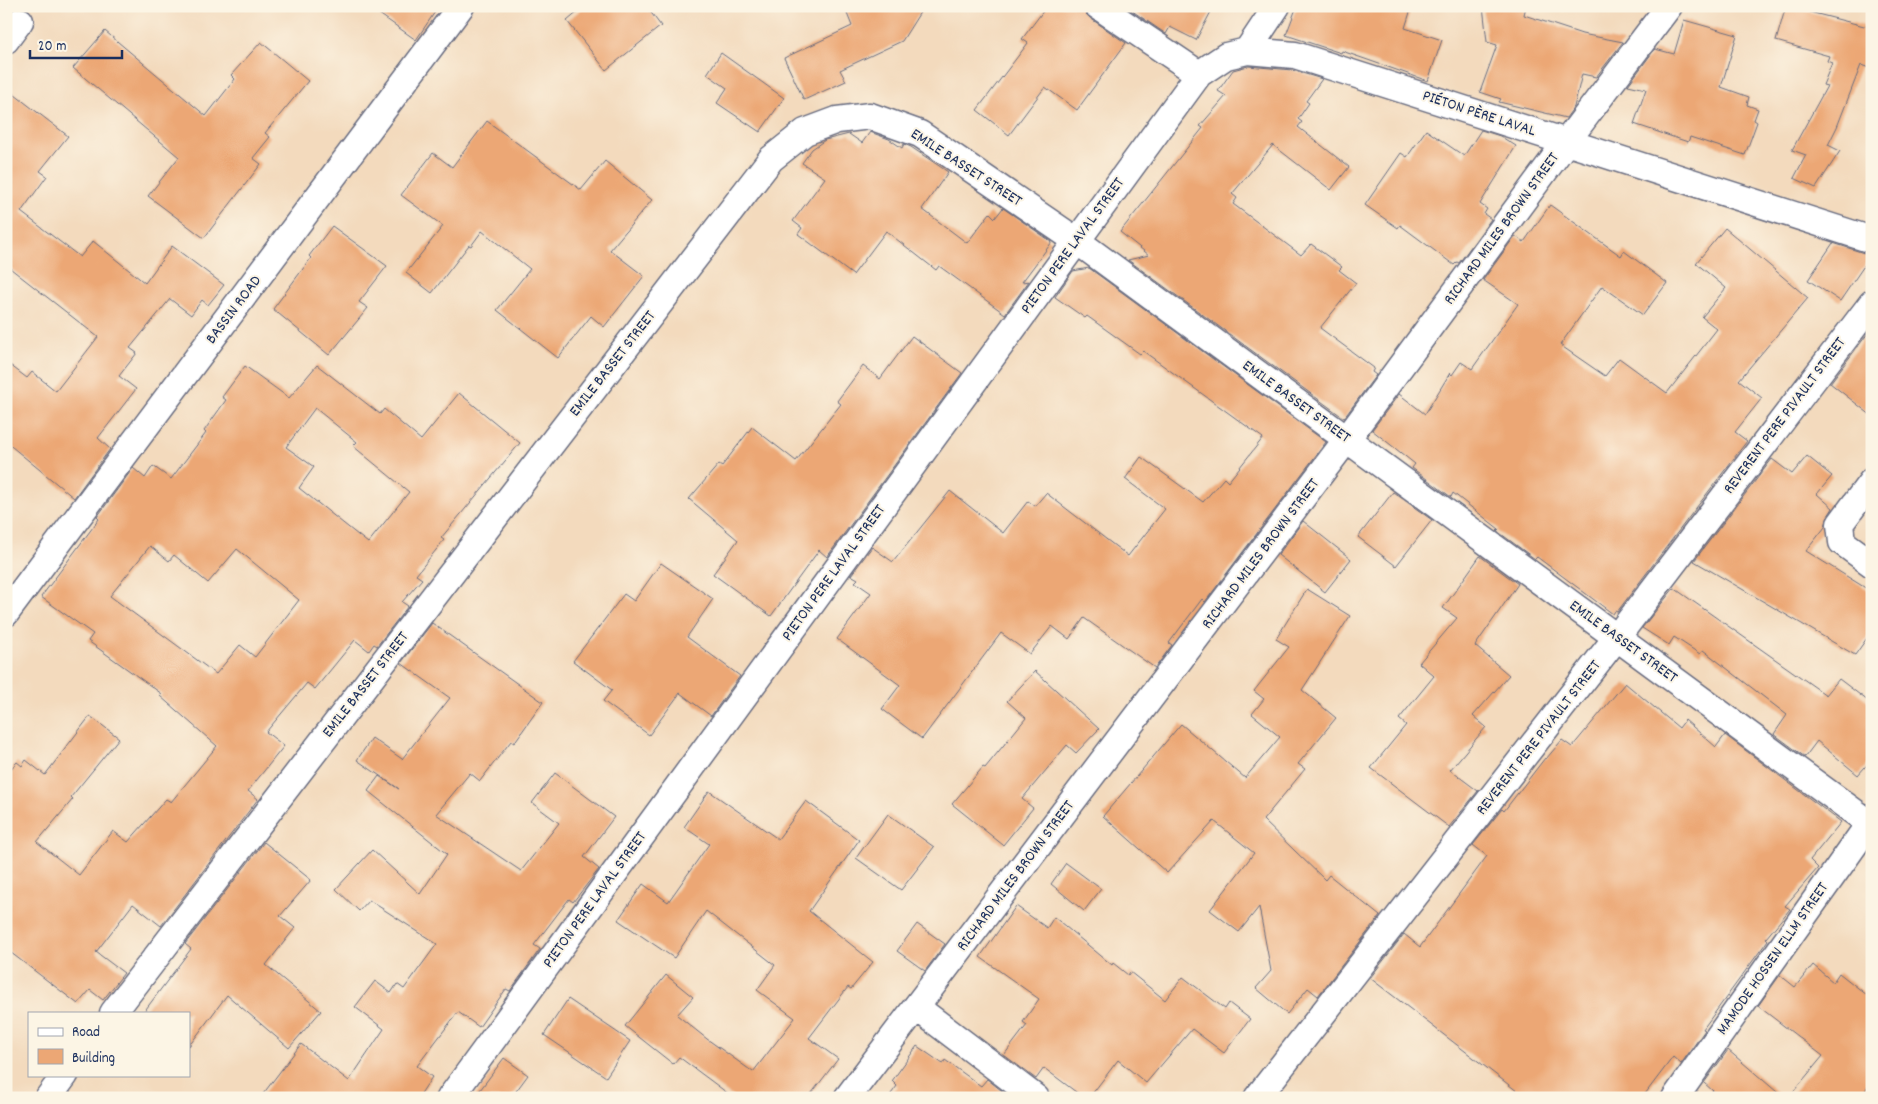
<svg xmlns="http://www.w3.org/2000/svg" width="1878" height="1104" viewBox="0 0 1878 1104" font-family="Dekko,sans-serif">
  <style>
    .building { fill: #eca775; fill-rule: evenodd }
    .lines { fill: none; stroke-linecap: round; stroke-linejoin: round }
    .street-casing { stroke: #676b7f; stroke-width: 29 }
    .street { stroke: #fff; stroke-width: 26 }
    .labels { text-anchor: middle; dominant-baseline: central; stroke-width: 4; stroke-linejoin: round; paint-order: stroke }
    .street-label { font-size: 16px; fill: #1b2f5e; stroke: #fcf5e5 }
  </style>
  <rect width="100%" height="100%" fill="#fcf5e5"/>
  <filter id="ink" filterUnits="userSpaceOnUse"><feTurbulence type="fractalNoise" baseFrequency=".02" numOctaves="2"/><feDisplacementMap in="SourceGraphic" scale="10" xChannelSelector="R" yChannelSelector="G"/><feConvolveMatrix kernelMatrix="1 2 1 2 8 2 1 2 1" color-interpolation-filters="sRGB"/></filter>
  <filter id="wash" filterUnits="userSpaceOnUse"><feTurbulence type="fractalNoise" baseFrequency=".0096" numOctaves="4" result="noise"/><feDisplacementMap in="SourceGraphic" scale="20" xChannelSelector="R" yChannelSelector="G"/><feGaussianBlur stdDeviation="1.12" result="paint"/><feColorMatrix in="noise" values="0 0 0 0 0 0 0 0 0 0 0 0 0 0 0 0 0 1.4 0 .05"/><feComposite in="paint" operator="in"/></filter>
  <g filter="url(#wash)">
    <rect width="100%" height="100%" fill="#f3dabd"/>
    <g id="blocks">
      <!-- building -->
      <path class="building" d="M 368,6 L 439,6 L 416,40 Z
        M 585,6 L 646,6 L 661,26 L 606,70 L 567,21 Z
        M 844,6 L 924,6 L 902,41 L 840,70 L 846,81 L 804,100 L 784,58 L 852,26 Z
        M 1047,6 L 1083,6 L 1085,13 L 1090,18 L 1126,43 L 1077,110 L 1045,87 L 1009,135 L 977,110 L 1028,43 L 1022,39 Z
        M 1125,6 L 1214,6 L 1196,40 L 1170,27 L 1166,34 Z
        M 1297,6 L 1412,6 L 1405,28 L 1442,40 L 1428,81 L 1342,51 L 1341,53 L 1286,35 Z
        M 1483,6 L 1526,6 L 1524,15 L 1582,34 L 1623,42 L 1596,77 L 1582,74 L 1574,107 L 1566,118 L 1499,102 L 1501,99 L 1480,92 L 1497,45 L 1487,42 Z
        M 1786,6 L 1872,28 L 1872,69 L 1861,65 L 1837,127 L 1828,145 L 1840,151 L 1816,188 L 1794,178 L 1806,155 L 1792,150 L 1827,86 L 1823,85 L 1832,63 L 1827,61 L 1829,56 L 1776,41 Z
        M 1684,20 L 1737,35 L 1721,87 L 1749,97 L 1747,105 L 1758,109 L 1754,120 L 1757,122 L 1745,155 L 1690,137 L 1688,142 L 1634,124 L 1646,89 L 1628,85 L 1655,49 L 1674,54 Z
        M 105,31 L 206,116 L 235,79 L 231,75 L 261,42 L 308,81 L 265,133 L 270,137 L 253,158 L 261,164 L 204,238 L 148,196 L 179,157 L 73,68 Z
        M 721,53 L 784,98 L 760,132 L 717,103 L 727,88 L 707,74 Z
        M 1248,66 L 1292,70 L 1322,79 L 1306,101 L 1309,103 L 1298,119 L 1302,122 L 1298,127 L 1349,167 L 1331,190 L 1273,145 L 1232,194 L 1237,198 L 1233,204 L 1301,255 L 1311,244 L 1342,267 L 1339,270 L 1356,283 L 1320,328 L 1374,368 L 1372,372 L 1376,375 L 1344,418 L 1128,260 L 1149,255 L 1120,232 L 1203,128 L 1200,126 L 1226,96 L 1218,91 L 1233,70 Z
        M 6,88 L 68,136 L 40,171 L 47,176 L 21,212 L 80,257 L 93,241 L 145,283 L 172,246 L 224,285 L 208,305 L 202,300 L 191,315 L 170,299 L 130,348 L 137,353 L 119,376 L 136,389 L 98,438 L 110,449 L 74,498 L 6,442 L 6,362 L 27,378 L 32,372 L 56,391 L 98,337 L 6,265 Z
        M 487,121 L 581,190 L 605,161 L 652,200 L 610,250 L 644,276 L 604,327 L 591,316 L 558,358 L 497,310 L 530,269 L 482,231 L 471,246 L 469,245 L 432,293 L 406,273 L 443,226 L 401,195 L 433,153 L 452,167 Z
        M 1426,130 L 1464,156 L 1481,130 L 1500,136 L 1516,146 L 1480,204 L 1487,209 L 1484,214 L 1491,219 L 1459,263 L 1457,262 L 1454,265 L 1400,225 L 1398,228 L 1365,205 L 1401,153 L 1407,157 Z
        M 870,132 L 889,139 L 902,148 L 904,144 L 911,147 L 948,172 L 922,209 L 967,243 L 990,213 L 995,218 L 1003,208 L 1052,242 L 1022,282 L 1029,281 L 1005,314 L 939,266 L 936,270 L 886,231 L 853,275 L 798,234 L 802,228 L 793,221 L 825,178 L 802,163 L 812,149 L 825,140 L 849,134 L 862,143 Z
        M 1550,205 L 1621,256 L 1624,251 L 1667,283 L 1643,315 L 1602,286 L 1560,345 L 1605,376 L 1619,358 L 1667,393 L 1717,329 L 1702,317 L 1726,288 L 1696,263 L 1725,228 L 1808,298 L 1739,380 L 1762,398 L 1735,432 L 1747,441 L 1617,612 L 1615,611 L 1613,614 L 1537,557 L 1535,559 L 1497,531 L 1499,529 L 1453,493 L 1451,497 L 1412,468 L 1415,464 L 1372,430 L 1399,394 L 1425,414 L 1450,373 L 1452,375 L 1461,362 L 1472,369 L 1518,304 L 1483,280 L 1515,236 L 1524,242 Z
        M 332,226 L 387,266 L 359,302 L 368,308 L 329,355 L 273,309 L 311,258 L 309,256 Z
        M 1833,243 L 1864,253 L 1870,257 L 1840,301 L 1808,280 Z
        M 1089,268 L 1326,442 L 1205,602 L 1202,599 L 1169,643 L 1172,645 L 1155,668 L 1084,618 L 1069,639 L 1052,626 L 1030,654 L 1001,633 L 922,739 L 882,709 L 900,685 L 837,639 L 871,593 L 855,582 L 858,579 L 851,575 L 872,547 L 893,562 L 950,491 L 1003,533 L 1028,501 L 1035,506 L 1046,493 L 1128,556 L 1165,509 L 1125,479 L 1141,457 L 1203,502 L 1224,478 L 1228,482 L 1263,438 L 1143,351 L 1140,354 L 1087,316 L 1085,318 L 1055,297 L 1073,271 Z
        M 1872,328 L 1872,416 L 1830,383 Z
        M 912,336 L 962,373 L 827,557 L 819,550 L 771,616 L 713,574 L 738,540 L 689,499 L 719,464 L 722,466 L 752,427 L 796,461 L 841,404 L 837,401 L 863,366 L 880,379 Z
        M 317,365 L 380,414 L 384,409 L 421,440 L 459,393 L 520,443 L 441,538 L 444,540 L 416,575 L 422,579 L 402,602 L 408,606 L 377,646 L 374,644 L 369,651 L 355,640 L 315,689 L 307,683 L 266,732 L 284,746 L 248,791 L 258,799 L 161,926 L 133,904 L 96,952 L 124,973 L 103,1000 L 90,990 L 78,1004 L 6,949 L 6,774 L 17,762 L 22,766 L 26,760 L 45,775 L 90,716 L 119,738 L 71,797 L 73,799 L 37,842 L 79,875 L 113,831 L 128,842 L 166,799 L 171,802 L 217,746 L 160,696 L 162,694 L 88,641 L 93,634 L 41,597 L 99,519 L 97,517 L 133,468 L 145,478 L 153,466 L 171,479 L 206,433 L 204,431 L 226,400 L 222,397 L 245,366 L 289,398 ZM 315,408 L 357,442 L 353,446 L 409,492 L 368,543 L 299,488 L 314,467 L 286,447 ZM 150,546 L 169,561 L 174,555 L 208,583 L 237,549 L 299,600 L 255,657 L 240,645 L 216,674 L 110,596 Z
        M 1807,456 L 1832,476 L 1817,494 L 1833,508 L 1828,516 L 1825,527 L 1806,551 L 1872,592 L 1872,631 L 1855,655 L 1694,561 L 1772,459 L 1792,474 Z
        M 1393,492 L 1432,520 L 1396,566 L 1358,537 Z
        M 1303,521 L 1351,559 L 1325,592 L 1278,555 Z
        M 1480,556 L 1518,584 L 1475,646 L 1509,675 L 1473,716 L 1486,727 L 1450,770 L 1478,791 L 1449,827 L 1371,768 L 1406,725 L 1399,719 L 1434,676 L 1419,663 L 1457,618 L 1443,608 Z
        M 661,563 L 713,599 L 687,637 L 740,676 L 711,716 L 680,693 L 649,735 L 603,701 L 612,690 L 573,661 L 624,594 L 634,601 Z
        M 1674,588 L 1826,695 L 1839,679 L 1872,704 L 1872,759 L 1858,775 L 1817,741 L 1805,757 L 1774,734 L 1787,715 L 1703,650 L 1700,654 L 1674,637 L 1669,645 L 1642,628 Z
        M 1307,589 L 1350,616 L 1302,690 L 1336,718 L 1298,764 L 1305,769 L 1263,820 L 1325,880 L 1329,875 L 1380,916 L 1318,996 L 1308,988 L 1287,1014 L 1256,988 L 1271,971 L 1259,907 L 1239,932 L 1210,910 L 1254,853 L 1214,821 L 1167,873 L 1103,816 L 1181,724 L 1245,778 L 1280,737 L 1252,714 L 1264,699 L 1254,691 L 1289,647 L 1276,639 Z
        M 432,623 L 543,702 L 514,743 L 511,741 L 480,781 L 470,773 L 436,814 L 521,871 L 559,823 L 532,803 L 555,773 L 614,817 L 584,857 L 599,869 L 573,902 L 569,899 L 534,945 L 540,949 L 510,991 L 506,989 L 479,1027 L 458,1012 L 417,1066 L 432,1077 L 418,1098 L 260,1098 L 301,1044 L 349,1081 L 384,1029 L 355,1007 L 375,981 L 391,993 L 397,984 L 404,989 L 437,944 L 369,900 L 359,911 L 336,889 L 372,850 L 420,894 L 447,854 L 368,791 L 379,776 L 399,789 L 357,760 L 372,738 L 402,759 L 450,698 L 401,663 Z
        M 1035,671 L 1099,729 L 1076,753 L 1067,745 L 1022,799 L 1033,808 L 1003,845 L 952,804 L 983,767 L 985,768 L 1026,718 L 1007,701 Z
        M 1625,683 L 1679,728 L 1685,720 L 1716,747 L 1725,735 L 1841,822 L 1810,860 L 1818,868 L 1785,906 L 1790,909 L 1766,938 L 1768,940 L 1703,1029 L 1705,1030 L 1681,1064 L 1673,1057 L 1642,1098 L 1526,1098 L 1370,978 L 1404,934 L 1420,947 L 1487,856 L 1473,845 L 1502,809 L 1504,811 L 1545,758 L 1546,759 L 1562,740 L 1572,747 Z
        M 709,791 L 778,839 L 806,801 L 859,840 L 809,911 L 873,962 L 851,989 L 848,987 L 809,1038 L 838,1059 L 808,1098 L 734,1098 L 679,1057 L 673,1064 L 625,1026 L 666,975 L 693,997 L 677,1015 L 707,1039 L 753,1072 L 795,1018 L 757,990 L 775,965 L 706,911 L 674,958 L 618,920 L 643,884 L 668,902 L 709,844 L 684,827 Z
        M 888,814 L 934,847 L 901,890 L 856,858 Z
        M 264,842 L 311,880 L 280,916 L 295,928 L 266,965 L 321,1011 L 289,1048 L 227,995 L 189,1046 L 189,1013 L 143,1013 L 191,949 L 185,944 Z
        M 1066,863 L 1101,889 L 1084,911 L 1051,884 Z
        M 1016,906 L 1047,928 L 1054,917 L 1112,965 L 1113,963 L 1128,975 L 1130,972 L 1165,1000 L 1183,977 L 1225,1009 L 1229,1003 L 1250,1019 L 1224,1053 L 1192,1029 L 1146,1083 L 1118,1060 L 1089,1098 L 1084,1098 L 1044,1068 L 1036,1079 L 1004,1055 L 1027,1025 L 1023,1022 L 1039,999 L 980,957 Z
        M 917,924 L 945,944 L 925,971 L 897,951 Z
        M 1813,965 L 1833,982 L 1839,973 L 1872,999 L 1872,1082 L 1859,1098 L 1788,1098 L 1823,1056 L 1758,1006 L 1780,975 L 1795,987 Z
        M 568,999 L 630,1041 L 606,1077 L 544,1035 Z
        M 917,1046 L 943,1064 L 945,1060 L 981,1086 L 987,1079 L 1011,1098 L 888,1098 L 897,1086 L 892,1081 Z
        M 1728,1050 L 1784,1098 L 1721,1098 L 1704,1083 Z
        M 504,1058 L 528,1075 L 511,1098 L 474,1098 Z"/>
    </g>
  </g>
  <g filter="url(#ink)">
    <use href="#blocks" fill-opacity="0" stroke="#676b7f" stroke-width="1"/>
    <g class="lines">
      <defs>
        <path id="street" d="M 1098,6 L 1199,74
          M 6,40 L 20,21
          M 1247,51 L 1277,6
          M 1872,481 L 1840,524 L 1842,542 L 1872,564
          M 6,613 L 461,6
          M 916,1007 L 1036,1098
          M 113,1013 L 771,159 L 805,132 L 837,120 L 870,116 L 920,134 L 1077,241 L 1872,825
          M 48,1098 L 65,1075
          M 450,1098 L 1199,74 L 1226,56 L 1247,51 L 1295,55 L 1872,240
          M 847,1098 L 1347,439 L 1567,141 L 1669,6
          M 1257,1098 L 1617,637 L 1872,303
          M 1675,1098 L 1872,820"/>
      </defs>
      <!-- street casing -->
      <use href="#street" class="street-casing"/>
      <!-- street -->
      <use href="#street" class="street"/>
    </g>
  </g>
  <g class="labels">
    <!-- street labels -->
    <g class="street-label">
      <text transform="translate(1479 114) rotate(18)">PIÉTON PÈRE LAVAL</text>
      <text transform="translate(966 168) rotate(33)">EMILE BASSET STREET</text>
      <text transform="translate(1502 229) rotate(-54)">RICHARD MILES BROWN STREET</text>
      <text transform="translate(1073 246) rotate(-54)">PIETON PERE LAVAL STREET</text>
      <text transform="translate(234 310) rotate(-53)">BASSIN ROAD</text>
      <text transform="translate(613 364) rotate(-52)">EMILE BASSET STREET</text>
      <text transform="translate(1296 402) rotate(36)">EMILE BASSET STREET</text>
      <text transform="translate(1785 416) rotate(-53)">REVERENT PERE PIVAULT STREET</text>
      <text transform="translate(1261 554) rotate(-53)">RICHARD MILES BROWN STREET</text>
      <text transform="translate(834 573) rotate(-54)">PIETON PERE LAVAL STREET</text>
      <text transform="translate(1623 642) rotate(36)">EMILE BASSET STREET</text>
      <text transform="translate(366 685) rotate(-52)">EMILE BASSET STREET</text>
      <text transform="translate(1539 738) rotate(-52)">REVERENT PERE PIVAULT STREET</text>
      <text transform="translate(1016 876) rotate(-53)">RICHARD MILES BROWN STREET</text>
      <text transform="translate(595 900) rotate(-54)">PIETON PERE LAVAL STREET</text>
      <text transform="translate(1773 959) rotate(-55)">MAMODE HOSSEN ELLM STREET</text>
    </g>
  </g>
  <!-- margin -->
  <rect width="1878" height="1104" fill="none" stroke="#fcf5e5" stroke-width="25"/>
  <!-- legend -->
  <rect x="28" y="1012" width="162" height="65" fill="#fcf5e5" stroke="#a2a6af"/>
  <rect x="38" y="1028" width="25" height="8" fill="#ffffff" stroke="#a2a6af"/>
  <text x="72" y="1036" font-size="15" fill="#1b2f5e">Road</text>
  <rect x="38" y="1049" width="25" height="15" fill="#eca775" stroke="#a2a6af"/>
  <text x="72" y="1062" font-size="15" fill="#1b2f5e">Building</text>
  <!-- scale -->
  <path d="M30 50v8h92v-8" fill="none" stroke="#1b2f5e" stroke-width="2.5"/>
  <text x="38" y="50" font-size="15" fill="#1b2f5e" stroke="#fcf5e5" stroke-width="4" paint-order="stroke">20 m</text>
</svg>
